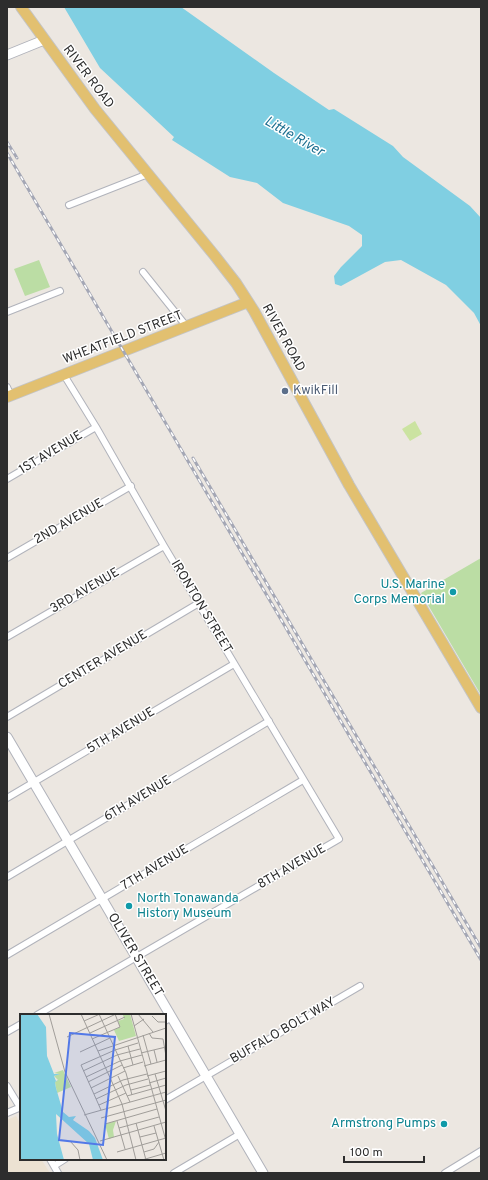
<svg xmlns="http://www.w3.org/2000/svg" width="488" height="1180" viewBox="0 0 488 1180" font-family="Overpass,sans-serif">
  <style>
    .education { fill: #ece2d2 }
    .green { fill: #bbdda4 }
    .pitch { fill: #cbe3a1 }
    .water { fill: #80cfe2 }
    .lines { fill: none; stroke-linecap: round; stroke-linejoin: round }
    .street-casing { stroke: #b1b3bb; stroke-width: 8 }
    .secondary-casing { stroke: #b1b3bb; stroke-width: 11 }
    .primary-casing { stroke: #c4c4c4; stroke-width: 12 }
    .street { stroke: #fff; stroke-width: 6 }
    .secondary { stroke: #fff; stroke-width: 9 }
    .primary { stroke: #e2c070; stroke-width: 10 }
    .rail-casing { stroke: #a4a7b5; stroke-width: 3 }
    .rail { stroke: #fff; stroke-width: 1.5; stroke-dasharray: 4.5; stroke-linecap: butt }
    .service-dot { fill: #5c6f8a; stroke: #fff; stroke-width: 1.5 }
    .culture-dot { fill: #0f9aa8; stroke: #fff; stroke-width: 1.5 }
    .labels { text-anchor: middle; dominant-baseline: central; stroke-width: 3; stroke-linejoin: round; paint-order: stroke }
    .street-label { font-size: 13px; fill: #2d2d2d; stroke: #fff }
    .service-label { font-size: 13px; fill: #4e5e75; stroke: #fff; text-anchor: start }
    .culture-label { font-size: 13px; fill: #0d838f; stroke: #fff; text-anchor: end }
    .water-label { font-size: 14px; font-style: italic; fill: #1d7091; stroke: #fff }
    .inset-road { fill: none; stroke: #a09d99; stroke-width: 1 }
    .view { fill: #5379e7; fill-opacity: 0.15; stroke: #5379e7; stroke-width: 2 }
    .inset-edge { fill: none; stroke: #2d2d2d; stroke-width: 2 }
  </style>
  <rect width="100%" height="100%" fill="#ece7e1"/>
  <!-- education -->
  <path class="education" d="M 16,1116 L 21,1125 L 21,1159 L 41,1159 L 50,1173 L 7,1173 L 7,1120 Z"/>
  <!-- green -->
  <path class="green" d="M 39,260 L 50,287 L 25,296 L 14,269 Z
    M 481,558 L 481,695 L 421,593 Z"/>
  <!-- pitch -->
  <path class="pitch" d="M 415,421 L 422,434 L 410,441 L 402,429 Z"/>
  <!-- water -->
  <path class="water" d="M 64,7 L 181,7 L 274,73 L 329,110 L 334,109 L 393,146 L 403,157 L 470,206 L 481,218 L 481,326 L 474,313 L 446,285 L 401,260 L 385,262 L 341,286 L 335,284 L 334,276 L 341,267 L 362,246 L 362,235 L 349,226 L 283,203 L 257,183 L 230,177 L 172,140 L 174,137 L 100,68 Z"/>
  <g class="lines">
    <defs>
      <path id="street" d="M 69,205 L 148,174
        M 143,272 L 187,327
        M 7,312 L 60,291
        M 7,387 L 11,396
        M 7,479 L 96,427
        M 7,558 L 131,486
        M 7,637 L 164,546
        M 7,717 L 199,603
        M 7,798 L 234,664
        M 7,877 L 269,721
        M 7,955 L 303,780
        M 37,1015 L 339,839 L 164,546 L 96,427 L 64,375
        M 165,1021 L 172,1017
        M 7,1032 L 21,1024
        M 7,1086 L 21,1109
        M 165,1100 L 360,986
        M 7,1113 L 21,1107
        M 50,1159 L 58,1173
        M 54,1166 L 65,1159
        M 174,1173 L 240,1134
        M 445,1173 L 481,1151"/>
      <path id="secondary" d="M 7,55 L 44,40
        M 7,737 L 263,1173"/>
      <path id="primary" d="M 21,7 L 95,109 L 215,256 L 236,283 L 254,311 L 349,485 L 481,708
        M 7,397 L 248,302"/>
    </defs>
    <!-- street casing -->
    <use href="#street" class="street-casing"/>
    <!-- secondary casing -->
    <use href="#secondary" class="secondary-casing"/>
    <!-- primary casing -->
    <use href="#primary" class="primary-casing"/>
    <!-- street -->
    <use href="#street" class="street"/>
    <!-- secondary -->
    <use href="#secondary" class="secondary"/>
    <!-- primary -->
    <use href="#primary" class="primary"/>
    <defs>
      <path id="rail" d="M 7,142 L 17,158
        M 7,153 L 481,960
        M 193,458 L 481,948"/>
    </defs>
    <!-- rail casing -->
    <use href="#rail" class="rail-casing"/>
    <!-- rail -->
    <use href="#rail" class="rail"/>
  </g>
  <!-- markers -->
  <circle class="service-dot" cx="285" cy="391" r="4"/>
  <g class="culture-dot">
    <circle cx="453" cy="592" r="4"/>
    <circle cx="129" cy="906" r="4"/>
    <circle cx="444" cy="1124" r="4"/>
  </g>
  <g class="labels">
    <!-- street labels -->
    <g class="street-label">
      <text transform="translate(88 77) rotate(53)">RIVER ROAD</text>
      <text transform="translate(123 338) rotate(-21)">WHEATFIELD STREET</text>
      <text transform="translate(283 338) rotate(61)">RIVER ROAD</text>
      <text transform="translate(51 453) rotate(-31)">1ST AVENUE</text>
      <text transform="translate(69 522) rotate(-30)">2ND AVENUE</text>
      <text transform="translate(85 591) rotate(-30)">3RD AVENUE</text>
      <text transform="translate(201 607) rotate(59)">IRONTON STREET</text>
      <text transform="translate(103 660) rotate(-31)">CENTER AVENUE</text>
      <text transform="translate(121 731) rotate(-31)">5TH AVENUE</text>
      <text transform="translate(138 799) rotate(-31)">6TH AVENUE</text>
      <text transform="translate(292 867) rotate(-30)">8TH AVENUE</text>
      <text transform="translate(155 868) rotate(-31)">7TH AVENUE</text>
      <text transform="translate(135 955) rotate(59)">OLIVER STREET</text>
      <text transform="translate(283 1031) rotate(-30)">BUFFALO BOLT WAY</text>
    </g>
    <!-- service labels -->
    <g class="service-label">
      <text x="293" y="391">KwikFill</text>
    </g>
    <!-- culture labels -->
    <g class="culture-label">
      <text x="445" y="585">U.S. Marine<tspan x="445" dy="15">Corps Memorial</tspan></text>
      <text x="137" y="899" text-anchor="start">North Tonawanda<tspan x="137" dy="15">History Museum</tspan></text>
      <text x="436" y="1124">Armstrong Pumps</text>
    </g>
    <!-- water labels -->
    <g class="water-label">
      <text transform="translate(294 137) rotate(30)">Little River</text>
    </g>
  </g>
  <!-- overview -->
  <g transform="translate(20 1014)">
    <rect width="146" height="146" fill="#ece7e1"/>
    <path d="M 110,0 L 116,22 L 99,27 L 94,16 L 100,13 L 98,7 L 104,5 L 103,1 ZM 43,56 L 51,73 L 37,79 L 35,68 L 38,66 L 34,62 L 39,60 L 34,59 ZM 96,107 L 93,116 L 94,123 L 89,125 L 85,110 Z" fill="#bbdda4"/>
    <path d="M 0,0 L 17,0 L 26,13 L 27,42 L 34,60 L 40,60 L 34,62 L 36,67 L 39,66 L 35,68 L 36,74 L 43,98 L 49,103 L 56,102 L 53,106 L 69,117 L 75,124 L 83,146 L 73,146 L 69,130 L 36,100 L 37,120 L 44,146 L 0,146 Z" fill="#80cfe2"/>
    <path class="inset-road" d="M 29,0 L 45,58 L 87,146M 61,0 L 102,90M 79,0 L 106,59 L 112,81M 111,0 L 146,127M 118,0 L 133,18M 132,2 L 138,8 L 146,8M 64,7 L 80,0M 114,12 L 124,5M 70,19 L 105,3M 129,19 L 132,24 L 143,25 L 146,42M 123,21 L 131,50M 47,23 L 96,0M 72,25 L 100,13 L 95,0M 108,32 L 113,51M 134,36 L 137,48M 78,37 L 146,14M 60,38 L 90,24M 121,39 L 146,33M 124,52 L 146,46M 103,54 L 123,48M 63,57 L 97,41 L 120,35M 135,60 L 146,97M 98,62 L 110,88M 127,62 L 146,57M 66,63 L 100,47 L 122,41M 68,68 L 102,51M 129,69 L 146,64M 71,74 L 105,57M 111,76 L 130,71M 74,80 L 103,66 L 127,60M 107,82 L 146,71M 76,85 L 106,71 L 128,65M 102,90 L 116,146M 79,91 L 106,79M 81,96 L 61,51 L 95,36 L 118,29M 64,101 L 146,78M 81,104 L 146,86M 97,107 L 105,135M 116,109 L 126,146M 85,110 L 137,95M 134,112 L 144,146M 99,114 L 139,103M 120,123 L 136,119M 50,127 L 58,136 L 60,146M 80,127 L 146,108M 97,138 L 146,124M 124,138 L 134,135 L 139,128M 122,146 L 146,139"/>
    <path class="view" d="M 50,19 L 95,23 L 83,131 L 39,126 Z"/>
    <rect width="146" height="146" class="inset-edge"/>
  </g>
  <!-- border -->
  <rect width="488" height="1180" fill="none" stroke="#2d2d2d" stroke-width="16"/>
  <!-- scale -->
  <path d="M344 1156v6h80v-6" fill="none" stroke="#2d2d2d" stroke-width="2"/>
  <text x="350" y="1156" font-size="12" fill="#2d2d2d" stroke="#ffffff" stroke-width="3" paint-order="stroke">100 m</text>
</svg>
